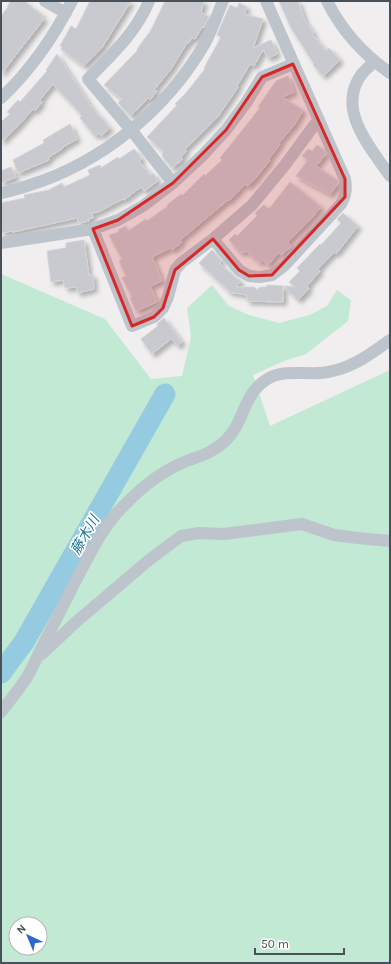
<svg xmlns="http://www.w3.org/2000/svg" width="391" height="964" viewBox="0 0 391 964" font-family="Karla,'Noto Sans JP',sans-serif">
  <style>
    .green { fill: #c1e9d3; fill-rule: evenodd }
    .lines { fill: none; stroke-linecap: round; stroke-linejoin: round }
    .river { stroke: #94cbe0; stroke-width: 21 }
    .building { fill: #c9cad0; stroke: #d3d4d9; filter: url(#shadow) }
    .minor { stroke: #bec4cb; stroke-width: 12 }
    .marked { fill: #d62828; fill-opacity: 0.2; stroke: #d62828; stroke-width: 3; stroke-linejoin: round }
    .labels { text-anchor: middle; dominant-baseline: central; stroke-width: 3.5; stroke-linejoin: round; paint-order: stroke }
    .water-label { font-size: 14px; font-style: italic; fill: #1e7597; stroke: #fff }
  </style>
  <defs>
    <filter id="shadow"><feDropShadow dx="3.5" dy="3.5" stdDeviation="2" flood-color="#0004"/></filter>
  </defs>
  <rect width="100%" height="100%" fill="#f0eeee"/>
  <!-- green -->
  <path class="green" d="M 1,274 L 105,319 L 151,379 L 182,376 L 191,337 L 187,308 L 212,285 L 229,306 L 249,315 L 279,323 L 310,315 L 327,306 L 337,290 L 351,300 L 348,321 L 306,354 L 284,361 L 253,375 L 270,426 L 390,370 L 390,963 L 1,963 ZM 16,924 L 40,924 L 40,948 L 16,948 Z"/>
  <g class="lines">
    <!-- river -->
    <path class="river" d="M 1,673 L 24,642 L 165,394"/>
  </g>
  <!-- building -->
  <path class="building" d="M 11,1 L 24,1 L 42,15 L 41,17 L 44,19 L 1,74 L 1,16 L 8,7 L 7,7 Z
    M 90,1 L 131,1 L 101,49 L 84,66 L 61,49 L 62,47 L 60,46 L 71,26 L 76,29 Z
    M 165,1 L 204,1 L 201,12 L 209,17 L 204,28 L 202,27 L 195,39 L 192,38 L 188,44 L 187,43 L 171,69 L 154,90 L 157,91 L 150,100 L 148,98 L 131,116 L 118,103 L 122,99 L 104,85 L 138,50 L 137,49 L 151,30 Z
    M 279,1 L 298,1 L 305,21 L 314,33 L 312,34 L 326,51 L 329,48 L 340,60 L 323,76 L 313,65 L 314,64 L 291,28 Z
    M 239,3 L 247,7 L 244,14 L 263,19 L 253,48 L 271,40 L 277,54 L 268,58 L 263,50 L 254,66 L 250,64 L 237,86 L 238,87 L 217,118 L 185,149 L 186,151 L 181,157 L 183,159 L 172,168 L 162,156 L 163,151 L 147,137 L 177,105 L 175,104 L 186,93 L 205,69 L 204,68 L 221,37 L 217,35 L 230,5 L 237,8 Z
    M 57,54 L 92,108 L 110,128 L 101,136 L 99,133 L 95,136 L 80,118 L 82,116 L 80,114 L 80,113 L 53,84 L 40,100 L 42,102 L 35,111 L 33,109 L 17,127 L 1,142 L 1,122 L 10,114 L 7,112 L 18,100 L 20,102 L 47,71 L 46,70 Z
    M 288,76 L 294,92 L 282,97 L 303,110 L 295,124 L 279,143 L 280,144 L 269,159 L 270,160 L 255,179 L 248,186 L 245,184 L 229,201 L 228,200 L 180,240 L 182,242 L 172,250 L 170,248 L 152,257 L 162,281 L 150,286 L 157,302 L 136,311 L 130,298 L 132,297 L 122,278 L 126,276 L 119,261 L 122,259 L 109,235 L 119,232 L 118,230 L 126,226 L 128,231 L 146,219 L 147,221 L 168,206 L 167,205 L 181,194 L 182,196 L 204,174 L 205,176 L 222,160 L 220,158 L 260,108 L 258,107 L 276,81 Z
    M 70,124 L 77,139 L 63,147 L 63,148 L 48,158 L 49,160 L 18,173 L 13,160 L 44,143 L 43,140 Z
    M 317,145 L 324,150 L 326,154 L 316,166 L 338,181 L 338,184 L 330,194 L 296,176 L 308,160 L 302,156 L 308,149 L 312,151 Z
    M 134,149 L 142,159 L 139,161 L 150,175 L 153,173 L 158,181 L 144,191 L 141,187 L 124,200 L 123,199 L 98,212 L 92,213 L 93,218 L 88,219 L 89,221 L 79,223 L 77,218 L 13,232 L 12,231 L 1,233 L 1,203 L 25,198 L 24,195 L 49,190 L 62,183 L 64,187 L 90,175 L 88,170 L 100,165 L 101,168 L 118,157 L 119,159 Z
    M 11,167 L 16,177 L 1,183 L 1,171 Z
    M 290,182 L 321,207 L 310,220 L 288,242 L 292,246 L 281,255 L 279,252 L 268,265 L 262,260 L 260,263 L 246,251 L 244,252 L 240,252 L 229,240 L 235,234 L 237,236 L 257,216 L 255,213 L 264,205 L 269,209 Z
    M 343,213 L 358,226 L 336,254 L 334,252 L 318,269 L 320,271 L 307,286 L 309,289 L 298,300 L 284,286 L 295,287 L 289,282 L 300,271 L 297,268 L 320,244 L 321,245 L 341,223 L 337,219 Z
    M 84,240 L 89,276 L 93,275 L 94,289 L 77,293 L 77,287 L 65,288 L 63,280 L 51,282 L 47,251 L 66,248 L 66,243 Z
    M 212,250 L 222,261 L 219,263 L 241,282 L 236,287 L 254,287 L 257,290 L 260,287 L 267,287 L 267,285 L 283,286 L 283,302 L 247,301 L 247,295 L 229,292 L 229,291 L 199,263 Z
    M 164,318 L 182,342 L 178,346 L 171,339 L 152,354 L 141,339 L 158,326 L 157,324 Z"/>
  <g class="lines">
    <!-- minor -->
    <path class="minor" d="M 45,1 L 66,13
      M 149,1 C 136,33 111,55 88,79 L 132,131 L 173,183
      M 327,1 C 342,31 363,54 390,73
      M 374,62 C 370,66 365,70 361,75 C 336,110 371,148 390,176
      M 1,98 C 30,71 54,36 72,1
      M 1,193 C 11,191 21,188 30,185 C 103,162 167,109 205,43 C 212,30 217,15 223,1
      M 93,229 L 132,326 L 154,317 L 163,308 L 168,297 L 175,270 L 181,263 L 213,239 L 252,205 L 285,165 L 318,120
      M 213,239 L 239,270 L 249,276 L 260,277 L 272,275 L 284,266 L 341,204 C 346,196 347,189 345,179 L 266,1
      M 1,243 L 93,229 L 118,220 L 143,206 L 173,183 L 203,155 L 226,130 L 246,103 L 262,77 L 293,64
      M 42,654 L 76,622 L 149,560 L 181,536 L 199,533 L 224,534 L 302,524 L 334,535 L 358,538 L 390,541
      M 1,712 C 8,703 16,693 23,683 C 30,674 35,662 40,651 C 51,629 63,606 74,584 C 87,560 98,535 116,514 C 135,493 156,474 182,463 C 199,456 211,454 225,441 C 245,423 242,393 269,378 C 283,370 304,374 320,373 C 348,371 368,356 390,340"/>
  </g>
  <!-- marked area -->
  <path class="marked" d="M 293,64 L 345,179 L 345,197 L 272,275 L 249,276 L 239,270 L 213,239 L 175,270 L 163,308 L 154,317 L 132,326 L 93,229 L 118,220 L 173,183 L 226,130 L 262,77 Z"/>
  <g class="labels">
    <!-- water labels -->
    <g class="water-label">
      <text transform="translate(85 535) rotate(-60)">藤木川</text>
    </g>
  </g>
  <!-- border -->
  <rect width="391" height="964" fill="none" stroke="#485059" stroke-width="4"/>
  <!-- north arrow -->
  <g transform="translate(28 936) rotate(316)"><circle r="19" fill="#ffffff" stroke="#b6b9bd"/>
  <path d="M0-3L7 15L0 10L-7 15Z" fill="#2f68c9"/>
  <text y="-6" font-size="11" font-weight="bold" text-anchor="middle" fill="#485059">N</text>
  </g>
  <!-- scale -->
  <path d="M255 948v6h89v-6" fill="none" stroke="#485059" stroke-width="2"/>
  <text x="261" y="948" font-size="12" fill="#485059" stroke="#ffffff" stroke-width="3" paint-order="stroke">50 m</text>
</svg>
